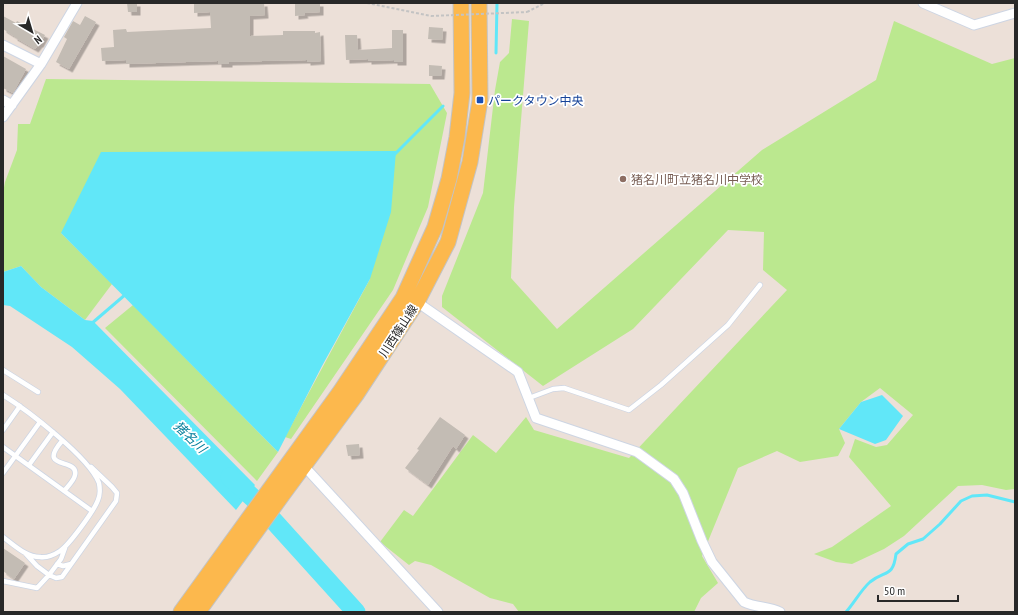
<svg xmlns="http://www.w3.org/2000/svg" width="1018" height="615" viewBox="0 0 1018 615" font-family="'PT Sans Narrow','Noto Sans JP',sans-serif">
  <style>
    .green { fill: #bbe88f }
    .water { fill: #61e7f8 }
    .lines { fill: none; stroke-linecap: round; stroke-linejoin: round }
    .stream { stroke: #61e7f8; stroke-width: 3 }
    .river { stroke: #61e7f8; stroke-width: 19 }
    .building { fill: #c3bcb4; filter: url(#shadow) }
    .service-casing { stroke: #cdd5e3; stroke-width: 6 }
    .minor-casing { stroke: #cdd5e3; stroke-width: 11 }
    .primary-casing { stroke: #c3c3c3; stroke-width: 17 }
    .path { stroke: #c3c3c3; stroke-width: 2; stroke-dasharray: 3 2; stroke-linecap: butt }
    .service { stroke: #fff; stroke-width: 4.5 }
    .minor { stroke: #fff; stroke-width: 9 }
    .primary { stroke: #fcb84d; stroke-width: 15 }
    .path-bridge { stroke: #c3c3c3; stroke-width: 2; stroke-dasharray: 3 2; stroke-linecap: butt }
    .transit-dot { fill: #1a4fb4; stroke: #fff; stroke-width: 1.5 }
    .education-dot { fill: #8d6e63; stroke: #fff; stroke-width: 1.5 }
    .labels { text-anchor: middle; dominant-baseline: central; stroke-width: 3.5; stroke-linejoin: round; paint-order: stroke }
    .transit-label { font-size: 12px; fill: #164399; stroke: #fff; text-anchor: start }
    .education-label { font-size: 12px; fill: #785e54; stroke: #fff; text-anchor: start }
    .street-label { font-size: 12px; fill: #282828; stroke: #fff }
    .water-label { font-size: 13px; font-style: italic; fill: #037e9b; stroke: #fff }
  </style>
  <defs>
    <filter id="shadow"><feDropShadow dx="3.5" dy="3.5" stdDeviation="0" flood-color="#0004"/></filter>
  </defs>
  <rect width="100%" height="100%" fill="#ece0d8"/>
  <!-- green -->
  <path class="green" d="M 512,19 L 529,21 L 514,207 L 511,278 L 557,329 L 762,150 L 876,80 L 894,21 L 992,64 L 1015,58 L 1015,489 L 1006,490 L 982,485 L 958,486 L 904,536 L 884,549 L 852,564 L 836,562 L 814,554 L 832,547 L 891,506 L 849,457 L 855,439 L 876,447 L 887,445 L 913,415 L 880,388 L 861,402 L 839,429 L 845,443 L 838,456 L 800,462 L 777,451 L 738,468 L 702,556 L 718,583 L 701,598 L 694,612 L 519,612 L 513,604 L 490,598 L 431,565 L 415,561 L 409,565 L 380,542 L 404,510 L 413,516 L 473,435 L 496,453 L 526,417 L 534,430 L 629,458 L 787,290 L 763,270 L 764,232 L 728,230 L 633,329 L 543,386 L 442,307 L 442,296 L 483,193 L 495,90 L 500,62 L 509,53 Z
    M 46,79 L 430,84 L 447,113 L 428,207 L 393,290 L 291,439 L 285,437 L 370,279 L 61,233 L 112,284 L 85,320 L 41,287 L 21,266 L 3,272 L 3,193 L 5,182 L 17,150 L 18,124 L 30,124 Z
    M 133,305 L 278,452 L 257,481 L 105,328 Z"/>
  <!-- water -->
  <path class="water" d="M 396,151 L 391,212 L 370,279 L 322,366 L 278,452 L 61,233 L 101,152 Z
    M 21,266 L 41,287 L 85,320 L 93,321 L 255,485 L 236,510 L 120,389 L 72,347 L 10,306 L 3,305 L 3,272 Z
    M 882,395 L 903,416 L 886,440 L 875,444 L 839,429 L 861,402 Z"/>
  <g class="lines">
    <!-- stream -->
    <path class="stream" d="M 496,53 L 497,3
      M 394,155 L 443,106
      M 91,324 L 126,294
      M 846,612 C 854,603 861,590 870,582 C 885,570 893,578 896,554 L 908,544 L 923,539 L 940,524 L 961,501 L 972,496 L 987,495 L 1015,502"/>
    <!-- river -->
    <path class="river" d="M 230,477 L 253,498 L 356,612"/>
  </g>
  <!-- building -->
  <path class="building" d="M 127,3 L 137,3 L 137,12 L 128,12 Z
    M 194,3 L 226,3 L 226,4 L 264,3 L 265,15 L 250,16 L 250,36 L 283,35 L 283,31 L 315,31 L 315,33 L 320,32 L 321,61 L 307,62 L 307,60 L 263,61 L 229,62 L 229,64 L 218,64 L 218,61 L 126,64 L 126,60 L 102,61 L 101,48 L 114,47 L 113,30 L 126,29 L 127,32 L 211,28 L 210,12 L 194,13 Z
    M 295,3 L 320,3 L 320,12 L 304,13 L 305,15 L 295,16 Z
    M 3,16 L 16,23 L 17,21 L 45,35 L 40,44 L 39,44 L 35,49 L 14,37 L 14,36 L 3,29 Z
    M 85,16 L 96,22 L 69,69 L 56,62 L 67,39 L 64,37 L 73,21 L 80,25 Z
    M 429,27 L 443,28 L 442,40 L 428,39 Z
    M 392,30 L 403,30 L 403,62 L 394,62 L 394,60 L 368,61 L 368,59 L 346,60 L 345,35 L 357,35 L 358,50 L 392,48 Z
    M 3,56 L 26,69 L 13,93 L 3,88 Z
    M 429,65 L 442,66 L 441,76 L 429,76 Z
    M 440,417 L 465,435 L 456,449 L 453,446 L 428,485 L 405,468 L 419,450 L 417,449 Z
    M 359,444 L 360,455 L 348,456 L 346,445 Z
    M 3,548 L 25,563 L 14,579 L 3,571 Z"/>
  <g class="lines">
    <defs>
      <path id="service" d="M 3,370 L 38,392
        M 3,395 C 27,410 89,457 99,483 C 100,488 100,496 98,500 C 94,511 69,545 60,551 C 54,555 47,558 40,557 C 26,557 14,545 3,537
        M 529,398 L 553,389 L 564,388 L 629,410 L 661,385 L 728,325 L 760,285
        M 3,430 L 20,406
        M 62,441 C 36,471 79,457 75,475 C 74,481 67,487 64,491
        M 3,447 L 92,511
        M 29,465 L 53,432
        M 3,473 L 40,422
        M 26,554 L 37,566 L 49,575 L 61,559 L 65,548
        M 57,564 L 63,566 L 71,564
        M 3,581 L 37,588 L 49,575 L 56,578 L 62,577 L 116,501 L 117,493 L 112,487 L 91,467"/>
      <path id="minor" d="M 923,3 L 974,25 L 1015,13
        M 3,45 L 41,64
        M 3,100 L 12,105
        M 3,117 L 41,64 L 77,3
        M 417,302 L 518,372 L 536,418 L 637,452 L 674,479 L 683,493 L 702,541 L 712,562 L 744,602 C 756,608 769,606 780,612
        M 304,466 L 438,612"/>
      <path id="primary" d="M 181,612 L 340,392 L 403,298 L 435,227 L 449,179 L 457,137 L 462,93 L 461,3
        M 198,612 L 283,494 L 356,395 L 417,302 L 448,242 L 470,162 L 480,100 L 479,3"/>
    </defs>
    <!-- service casing -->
    <use href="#service" class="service-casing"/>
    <!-- minor casing -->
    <use href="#minor" class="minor-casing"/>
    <!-- primary casing -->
    <use href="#primary" class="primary-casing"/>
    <!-- path -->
    <path class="path" d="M 367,3 L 431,16
      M 527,12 L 545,3"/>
    <!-- service -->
    <use href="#service" class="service"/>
    <!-- minor -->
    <use href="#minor" class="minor"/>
    <!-- primary -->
    <use href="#primary" class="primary"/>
    <!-- path-bridge -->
    <path class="path-bridge" d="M 431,16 L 527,12"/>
  </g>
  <!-- markers -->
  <rect class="transit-dot" x="476" y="96" width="8" height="8" rx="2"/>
  <circle class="education-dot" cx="623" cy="179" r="4"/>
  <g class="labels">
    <!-- transit labels -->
    <g class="transit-label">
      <text x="488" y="100">パークタウン中央</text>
    </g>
    <!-- education labels -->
    <g class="education-label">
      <text x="631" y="179">猪名川町立猪名川中学校</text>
    </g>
    <!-- street labels -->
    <g class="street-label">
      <text transform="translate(398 331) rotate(-57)">川西篠山線</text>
    </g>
    <!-- water labels -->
    <g class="water-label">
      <text transform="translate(190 437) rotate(44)">猪名川</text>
    </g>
  </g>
  <!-- border -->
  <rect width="1018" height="615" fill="none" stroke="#282828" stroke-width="8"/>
  <!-- north arrow -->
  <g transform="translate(32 32) rotate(142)" stroke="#ffffff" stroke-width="3" paint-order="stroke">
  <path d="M0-3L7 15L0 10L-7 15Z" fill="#282828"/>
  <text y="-6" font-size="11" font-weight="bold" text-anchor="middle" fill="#282828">N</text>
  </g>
  <!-- scale -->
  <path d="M878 595v6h80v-6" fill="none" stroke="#282828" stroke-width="2"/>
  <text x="884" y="595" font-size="12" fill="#282828" stroke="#ffffff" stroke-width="3" paint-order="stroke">50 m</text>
</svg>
